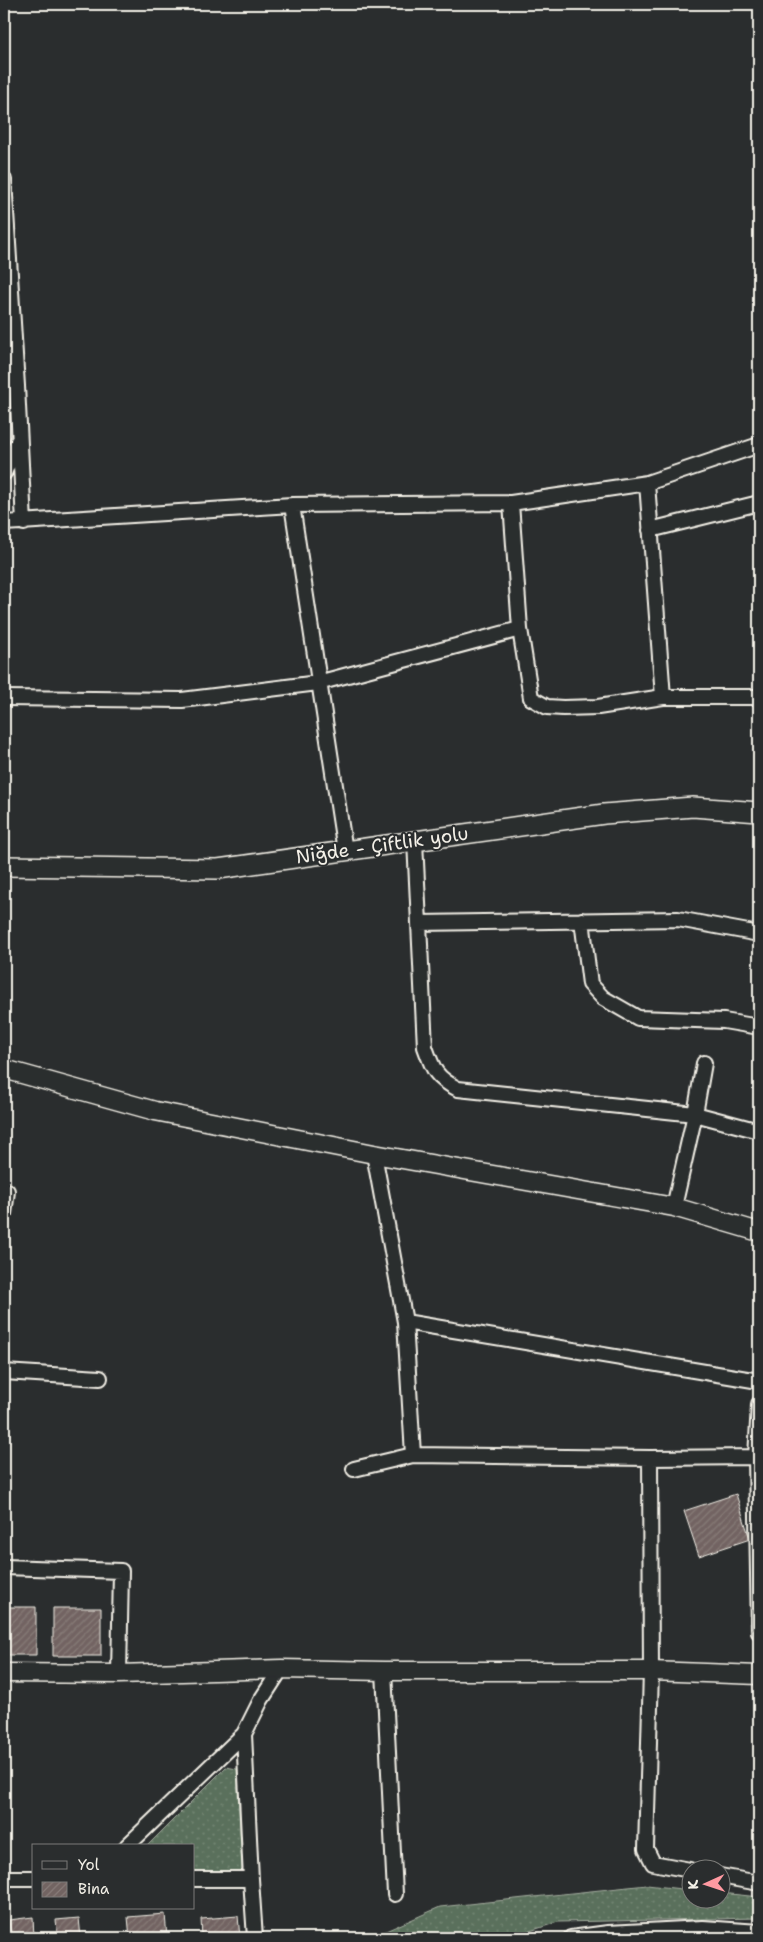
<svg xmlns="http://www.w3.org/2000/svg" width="763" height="1942" viewBox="0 0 763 1942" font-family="'Shantell Sans',sans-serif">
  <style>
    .grass { fill: url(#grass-dots); stroke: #a7b0a2 }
    .building { fill: url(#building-hatch); stroke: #f4f1e8 }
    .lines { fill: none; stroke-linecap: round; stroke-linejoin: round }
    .minor-casing { stroke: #f4f1e8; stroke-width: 18 }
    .tertiary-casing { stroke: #f4f1e8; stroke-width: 21 }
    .secondary-casing { stroke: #f4f1e8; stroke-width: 22 }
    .minor { stroke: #2a2d2e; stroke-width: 14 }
    .tertiary { stroke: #2a2d2e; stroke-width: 18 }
    .secondary { stroke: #2a2d2e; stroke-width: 19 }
    .labels { text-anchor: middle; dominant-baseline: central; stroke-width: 4; stroke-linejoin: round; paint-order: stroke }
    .street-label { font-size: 19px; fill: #f4f1e8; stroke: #2a2d2e }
  </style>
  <defs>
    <pattern id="grass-dots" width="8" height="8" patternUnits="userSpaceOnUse" patternTransform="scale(1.25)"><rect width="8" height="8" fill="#5a705b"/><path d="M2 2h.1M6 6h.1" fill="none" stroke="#728573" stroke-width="1.8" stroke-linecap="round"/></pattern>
    <pattern id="building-hatch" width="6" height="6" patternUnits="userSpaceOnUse" patternTransform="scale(1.25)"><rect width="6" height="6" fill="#726462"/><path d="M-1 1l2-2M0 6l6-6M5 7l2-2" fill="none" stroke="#877b78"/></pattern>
  </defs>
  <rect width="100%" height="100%" fill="#2a2d2e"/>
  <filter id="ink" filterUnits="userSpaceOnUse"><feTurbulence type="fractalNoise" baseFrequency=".02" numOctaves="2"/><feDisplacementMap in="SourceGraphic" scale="10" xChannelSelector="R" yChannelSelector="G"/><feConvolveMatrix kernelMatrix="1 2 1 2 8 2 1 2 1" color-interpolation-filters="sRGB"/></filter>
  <g filter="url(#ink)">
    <!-- grass -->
    <path class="grass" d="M 226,1767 L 237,1769 L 242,1872 L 194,1871 L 194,1846 L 147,1846 Z
      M 647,1885 L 690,1890 L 690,1900 L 720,1900 L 721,1893 L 759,1897 L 759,1918 L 558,1922 L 508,1938 L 370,1938 L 440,1907 Z"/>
    <!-- building -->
    <path class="building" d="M 736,1494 L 750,1539 L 699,1556 L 684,1511 Z
      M 4,1607 L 36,1607 L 36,1655 L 4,1655 Z
      M 53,1608 L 101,1608 L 101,1656 L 53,1656 Z
      M 165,1914 L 167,1938 L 130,1938 L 128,1917 Z
      M 238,1916 L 240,1938 L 202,1938 L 201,1919 Z
      M 33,1917 L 34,1938 L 11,1938 L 9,1920 Z
      M 79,1918 L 81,1938 L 58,1938 L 56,1920 Z"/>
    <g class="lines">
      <defs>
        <path id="minor" d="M 4,180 L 17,386 L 24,523
          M 4,473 L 18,441
          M 647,483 L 663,697
          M 511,503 L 520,629 L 531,698 L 547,707 L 563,708 L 598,707 L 663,697 L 759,697
          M 292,505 L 345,851
          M 4,523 L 292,505 L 511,503 L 647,483 L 759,445
          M 650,530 L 759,503
          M 4,698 L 182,700 L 318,683 L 520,629
          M 415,841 L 425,1047 C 433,1070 436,1078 458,1089 L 695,1114 L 759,1131
          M 582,920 L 590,984 L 603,998 L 638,1018 L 724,1021 L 759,1027
          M 419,923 L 678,919 L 759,934
          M 674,1207 L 695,1114 L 704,1063
          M 4,1214 L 7,1191
          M 405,1322 L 759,1381
          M 4,1372 L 100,1378
          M 413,1455 L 650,1458 L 756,1457 L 759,1632
          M 756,1457 L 759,1404
          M 650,1458 L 651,1671 L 646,1849 L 653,1863 L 690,1870
          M 354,1469 L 413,1455 L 405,1322 L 374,1154
          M 4,1567 L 121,1571 L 119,1674
          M 384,1671 L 395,1894
          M 127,1846 L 244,1734 L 261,1700 L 281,1669
          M 720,1876 L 759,1883
          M 4,1878 L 34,1878
          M 194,1879 L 251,1879 L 244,1734
          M 251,1879 L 255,1938
          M 571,1938 L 608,1933 L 703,1928 L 759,1932"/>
        <path id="tertiary" d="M 4,1069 L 155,1111 L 374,1154 L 674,1207 L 759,1232
          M 4,1673 L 119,1674 L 281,1669 L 384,1671 L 651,1671 L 759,1675"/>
        <path id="secondary" d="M 4,866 L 218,869 L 604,814 L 693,807 L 759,812"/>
      </defs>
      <!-- minor casing -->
      <use href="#minor" class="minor-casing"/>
      <!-- tertiary casing -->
      <use href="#tertiary" class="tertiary-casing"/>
      <!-- secondary casing -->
      <use href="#secondary" class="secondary-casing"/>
      <!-- minor -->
      <use href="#minor" class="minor"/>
      <!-- tertiary -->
      <use href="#tertiary" class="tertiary"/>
      <!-- secondary -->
      <use href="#secondary" class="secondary"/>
    </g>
  </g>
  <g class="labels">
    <!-- street labels -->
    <g class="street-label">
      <text transform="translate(382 845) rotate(-8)">Niğde - Çiftlik yolu</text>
    </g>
  </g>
  <!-- margin -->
  <rect width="763" height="1942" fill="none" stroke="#2a2d2e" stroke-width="20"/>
  <rect x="10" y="10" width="743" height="1922" fill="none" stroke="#f4f1e8" stroke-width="2" filter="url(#ink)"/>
  <!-- legend -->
  <rect x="32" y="1844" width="162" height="65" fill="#2a2d2e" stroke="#7b7b78"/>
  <rect x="42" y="1861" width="25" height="8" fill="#2a2d2e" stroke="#7b7b78"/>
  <text x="78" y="1870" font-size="15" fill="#f4f1e8">Yol</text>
  <rect x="42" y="1882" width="25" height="15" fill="url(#building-hatch)" stroke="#7b7b78"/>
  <text x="78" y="1894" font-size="15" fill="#f4f1e8">Bina</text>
  <!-- north arrow -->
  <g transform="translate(706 1884) rotate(267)"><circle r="24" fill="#2a2d2e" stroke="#7b7b78"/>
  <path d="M0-4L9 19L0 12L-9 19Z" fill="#ff9aa2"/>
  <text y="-8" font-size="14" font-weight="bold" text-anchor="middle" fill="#f4f1e8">K</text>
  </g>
</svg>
